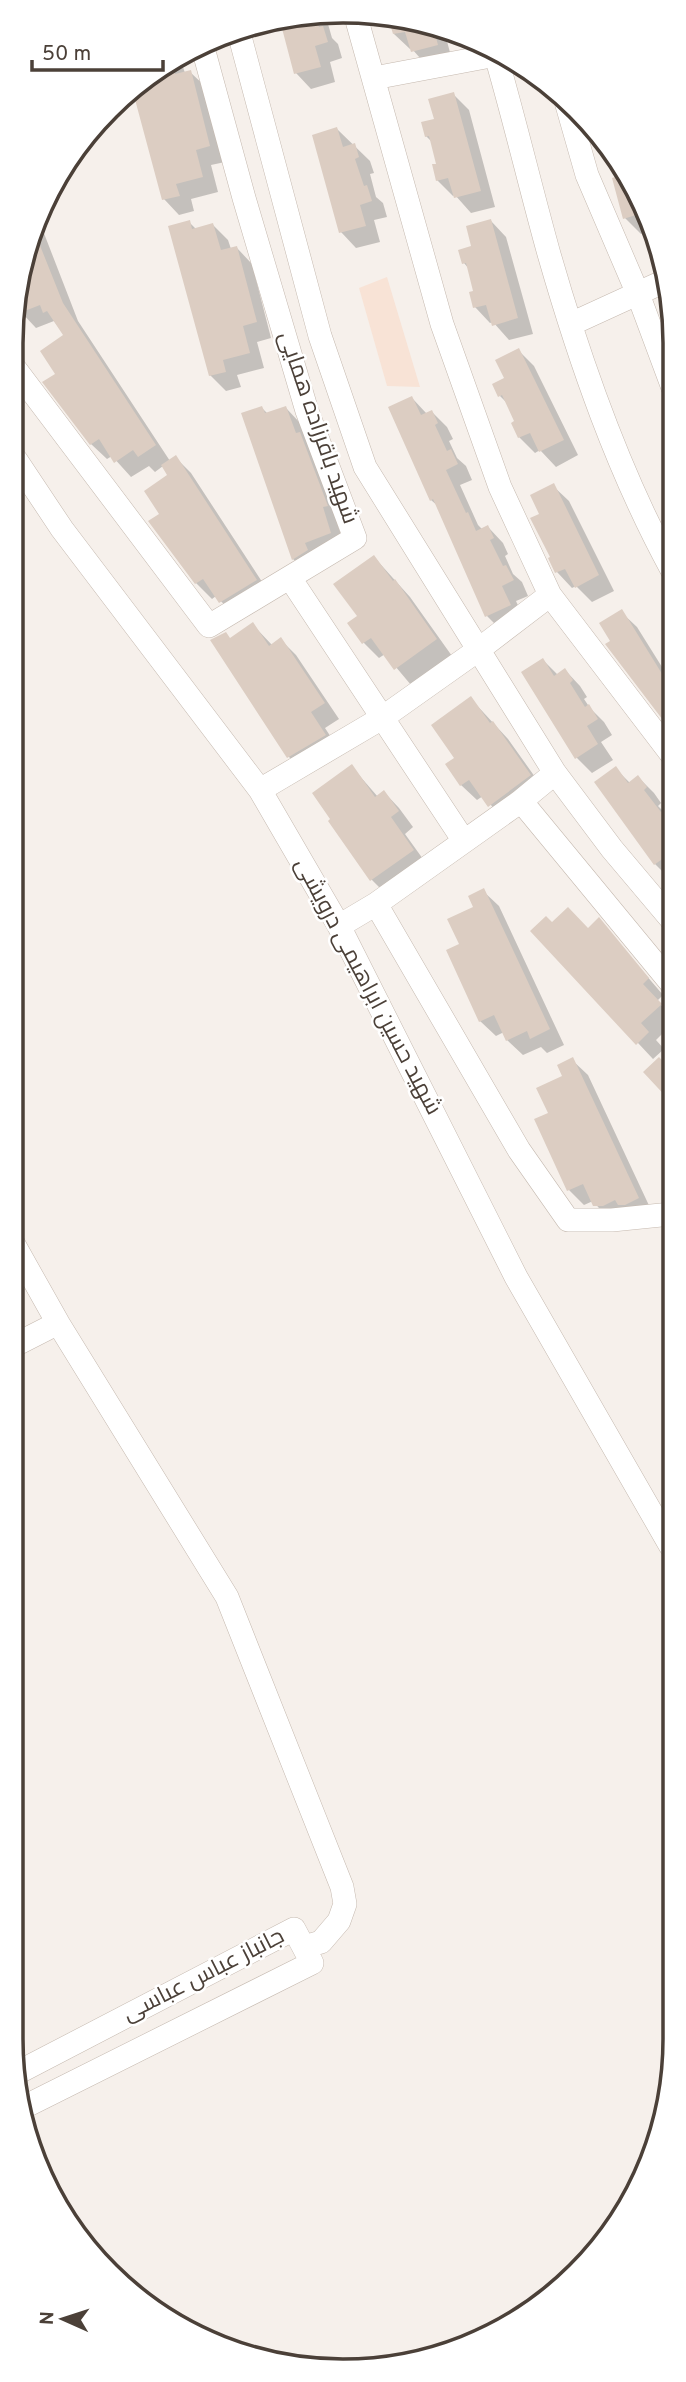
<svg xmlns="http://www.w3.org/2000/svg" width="686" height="2382" viewBox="0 0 686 2382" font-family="Overpass,Cairo,sans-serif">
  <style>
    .commercial { fill: #f8e3d6 }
    .shadow { fill: #0003 }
    .building { fill: #dccdc2 }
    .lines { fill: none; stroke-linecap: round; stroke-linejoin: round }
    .minor-casing { stroke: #c5b9af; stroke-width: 24 }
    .minor { stroke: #fff; stroke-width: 23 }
    .labels { text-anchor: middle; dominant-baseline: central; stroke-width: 5; stroke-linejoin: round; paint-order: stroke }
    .street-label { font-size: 23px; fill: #4b4038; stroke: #fff }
    .rim { fill: none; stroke: #4b4038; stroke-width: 3.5 }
  </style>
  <rect width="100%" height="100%" fill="#f6f0eb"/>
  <!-- commercial -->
  <path class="commercial" d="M 387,277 L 420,387 L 387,386 L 359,288 Z"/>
  <!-- shadow -->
  <path class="shadow" d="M 280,17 L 326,17 L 332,38 L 338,44 L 342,58 L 330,62 L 335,82 L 311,89 L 296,73 Z
    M 394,17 L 407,17 L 444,30 L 452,60 L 428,67 L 412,49 L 410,49 L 394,34 Z
    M 177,59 L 182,64 L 185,73 L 190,72 L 206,87 L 225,162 L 211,165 L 218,192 L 191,199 L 194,211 L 179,215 L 164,199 L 135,90 L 158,67 Z
    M 453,94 L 469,110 L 495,207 L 471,213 L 455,195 L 453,196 L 437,180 L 438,165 L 432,142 L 426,136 Z
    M 337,129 L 370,161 L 374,173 L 370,174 L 376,197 L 383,203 L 387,217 L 374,220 L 380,242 L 356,248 L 341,232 Z
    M 610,152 L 641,196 L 652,230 L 641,234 L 625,218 Z
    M 491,221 L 506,237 L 533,334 L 509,340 L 493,322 L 490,323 L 475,307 L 475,292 L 469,269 L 464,263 Z
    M 189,222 L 196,229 L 213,225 L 228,240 L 231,249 L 237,248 L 252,264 L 271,338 L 257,342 L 264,368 L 237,375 L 241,387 L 226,391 L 210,375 Z
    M 40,223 L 78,321 L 170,461 L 175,457 L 191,473 L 272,597 L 236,617 L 216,596 L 212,599 L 196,583 L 150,522 L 162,514 L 170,476 L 163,466 L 155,472 L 149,466 L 131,477 L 112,456 L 107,459 L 91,444 L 57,374 L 65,336 L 54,321 L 36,328 L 21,312 L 17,305 L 17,279 Z
    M 518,350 L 534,366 L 578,455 L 556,467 L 540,450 L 535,453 L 519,437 L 513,424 L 517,422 L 508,404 L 500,396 Z
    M 412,398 L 427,414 L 432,412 L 447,427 L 453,439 L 449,441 L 457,458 L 466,466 L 472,480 L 460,485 L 478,525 L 483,530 L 488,527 L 503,543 L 508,554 L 505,556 L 513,574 L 522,582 L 528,596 L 516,601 L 525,621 L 502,631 L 487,616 L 439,507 L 431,500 Z
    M 262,408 L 268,414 L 286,408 L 301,424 L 342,521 L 337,523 L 346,549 L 309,574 L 293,559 Z
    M 553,486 L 569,501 L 614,591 L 592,602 L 576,586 L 572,588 L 557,572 L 542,515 Z
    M 374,557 L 410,597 L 452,656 L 411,685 L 385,654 L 379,658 L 364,643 L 350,623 L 359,616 Z
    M 621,612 L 637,627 L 672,683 L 672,729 L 612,641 Z
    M 253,625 L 272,645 L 281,640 L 296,655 L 339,719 L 325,728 L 340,751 L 304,772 L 289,757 L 231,639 Z
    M 543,660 L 558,675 L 565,670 L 580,686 L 587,697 L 584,699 L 590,708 L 604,722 L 612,735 L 601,742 L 613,760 L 592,773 L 577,758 L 523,673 Z
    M 471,699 L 508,739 L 545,791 L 505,821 L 483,796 L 477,800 L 461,785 Z
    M 352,767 L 378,797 L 384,792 L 399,808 L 413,827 L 405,834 L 428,866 L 387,895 L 372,880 L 330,822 Z
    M 616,769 L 631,784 L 638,777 L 654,793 L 661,803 L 658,806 L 672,820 L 671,880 L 655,864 L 597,782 Z
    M 483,891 L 499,906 L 564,1045 L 547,1053 L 541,1047 L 523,1055 L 507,1040 L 504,1032 L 496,1036 L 480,1021 L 462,945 Z
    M 599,920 L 663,995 L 657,1001 L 671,1016 L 671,1025 L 656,1040 L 664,1049 L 653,1059 L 533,931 L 588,929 Z
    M 572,1060 L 588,1075 L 653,1214 L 610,1221 L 593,1201 L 584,1205 L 569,1190 L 550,1114 Z
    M 671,1060 L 671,1099 L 646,1072 L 665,1066 Z"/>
  <!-- building -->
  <path class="building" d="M 279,17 L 316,17 L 319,27 L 323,26 L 328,42 L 315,46 L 321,67 L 294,74 Z
    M 388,17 L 407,17 L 433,26 L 438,45 L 411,52 L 405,32 L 393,34 Z
    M 171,61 L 175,74 L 191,70 L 210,146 L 196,150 L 203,177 L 176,184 L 180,196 L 162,200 L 133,92 L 158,67 Z
    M 454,92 L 481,191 L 454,198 L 448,178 L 436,181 L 432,164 L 436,164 L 429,136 L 425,137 L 421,122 L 434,119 L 428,99 Z
    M 337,127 L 343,147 L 355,143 L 359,157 L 355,159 L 364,186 L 367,185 L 372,201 L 360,205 L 366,226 L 339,233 L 312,135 Z
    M 625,174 L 641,196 L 646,212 L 623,219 L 612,178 Z
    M 491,219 L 518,318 L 492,326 L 486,305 L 473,308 L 469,292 L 473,291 L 466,263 L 462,264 L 458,250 L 471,246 L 466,226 Z
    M 190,220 L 192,229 L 213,223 L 221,250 L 237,246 L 257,322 L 243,326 L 250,353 L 223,360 L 226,372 L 209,376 L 168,226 Z
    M 35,233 L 63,303 L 156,445 L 138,457 L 133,450 L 114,463 L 99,439 L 90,445 L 42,382 L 55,374 L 40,351 L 63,335 L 47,311 L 43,313 L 40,305 L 17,314 L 17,279 Z
    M 519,348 L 564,440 L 539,452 L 530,433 L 518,438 L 511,423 L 514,421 L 502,395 L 498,397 L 492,384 L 504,378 L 495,360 Z
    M 412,396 L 421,415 L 432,410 L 438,423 L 435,425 L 447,451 L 451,449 L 458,464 L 446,470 L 466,513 L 468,512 L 476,531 L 488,525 L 494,538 L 490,540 L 503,566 L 506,565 L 514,580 L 502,586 L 511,605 L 485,617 L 433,499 L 430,501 L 388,407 Z
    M 262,406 L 265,413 L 286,406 L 296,433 L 300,432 L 328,506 L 323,507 L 331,533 L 305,543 L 308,550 L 292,560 L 241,413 Z
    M 176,455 L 257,580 L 219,603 L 203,579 L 195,584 L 148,521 L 159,514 L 144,491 L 167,475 L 161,465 Z
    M 554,483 L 599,575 L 575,588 L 565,569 L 555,573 L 548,558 L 550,557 L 530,518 L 539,514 L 530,495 Z
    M 374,555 L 393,581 L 395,579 L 437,639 L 394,670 L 371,638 L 362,644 L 347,623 L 357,616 L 333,584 Z
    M 622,609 L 672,690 L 672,732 L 605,644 L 610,641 L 599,623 Z
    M 253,622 L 269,646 L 281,637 L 325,703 L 311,712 L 326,735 L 287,758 L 210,640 L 226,632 L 230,638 Z
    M 543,658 L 554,676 L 565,668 L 573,680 L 570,683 L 585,707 L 589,704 L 598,719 L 587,726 L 598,744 L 575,759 L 521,672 Z
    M 471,696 L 490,723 L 493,721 L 531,775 L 488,807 L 469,780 L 460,786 L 445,764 L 454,758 L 431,725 Z
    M 352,764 L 375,797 L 384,790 L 399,811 L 391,817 L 414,850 L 370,881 L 328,821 L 330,819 L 312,793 Z
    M 616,766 L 628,783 L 638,775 L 647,787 L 644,790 L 661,812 L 664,810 L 672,820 L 672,826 L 664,832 L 672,842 L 672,852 L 654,865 L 594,782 Z
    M 484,888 L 550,1029 L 530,1039 L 527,1031 L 506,1041 L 494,1015 L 479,1022 L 446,950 L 459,944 L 447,919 L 473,907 L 468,896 Z
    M 568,907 L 588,928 L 599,917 L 649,978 L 643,984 L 662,1004 L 641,1023 L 649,1032 L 636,1045 L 530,931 L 546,916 L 552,922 Z
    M 573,1057 L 639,1198 L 625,1205 L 618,1205 L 615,1200 L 603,1206 L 593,1206 L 583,1184 L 567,1191 L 534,1119 L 548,1113 L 536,1088 L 562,1076 L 557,1065 Z
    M 659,1057 L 671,1070 L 671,1102 L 643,1072 Z"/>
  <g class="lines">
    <defs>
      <path id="minor" d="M 356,17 L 442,324 L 500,487 L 550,595 L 672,755
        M 239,33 L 320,336 L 365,467 L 555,773 L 612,849 L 671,919
        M 494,49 C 514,117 530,186 549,254 C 580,362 618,471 672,570
        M 374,78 L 496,55
        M 565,98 L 587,175 L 638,294 L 673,388
        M 571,324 L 667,280
        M 16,370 L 209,626 L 355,538 L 307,411 L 244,198 L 203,48
        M 16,460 L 62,529 L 260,790 L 339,926 L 516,1277 L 670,1545
        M 290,578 L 464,841
        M 260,790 L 382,718 L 478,650 L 550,595
        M 521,801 L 671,983
        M 376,904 L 519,1150 L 568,1220 L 612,1220 L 671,1214
        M 339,926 L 376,904 L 521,801 L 555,773
        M 13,1243 L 58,1323 L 227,1597 L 342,1887 L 345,1904 L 339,1921 L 321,1942 L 304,1947
        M 13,1346 L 58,1323
        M 17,2073 L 294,1929 L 312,1963 L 24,2107"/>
    </defs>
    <!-- minor casing -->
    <use href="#minor" class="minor-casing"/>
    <!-- minor -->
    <use href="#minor" class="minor"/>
  </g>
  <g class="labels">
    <!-- street labels -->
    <g class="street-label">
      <text transform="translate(317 428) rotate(71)">شهید باقرزاده همایی</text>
      <text transform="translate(367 987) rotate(62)">شهید حسین ابراهیمی درویشی</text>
      <text transform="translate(204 1976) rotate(-27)">جانباز عباس عباسی</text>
    </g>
  </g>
  <!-- crop -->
  <path d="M0 0H686V2382H0ZM343 23H343A320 320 0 0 1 663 343V2039A320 320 0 0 1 343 2359H343A320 320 0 0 1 23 2039V343A320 320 0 0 1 343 23Z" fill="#fff" fill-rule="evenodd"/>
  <path class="rim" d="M343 23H343A320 320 0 0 1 663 343V2039A320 320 0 0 1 343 2359H343A320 320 0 0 1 23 2039V343A320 320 0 0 1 343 23Z"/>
  <!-- north arrow -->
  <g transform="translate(63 2319) rotate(273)" stroke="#ffffff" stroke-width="5" paint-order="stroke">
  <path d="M0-5L12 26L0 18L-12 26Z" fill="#4b4038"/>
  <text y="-10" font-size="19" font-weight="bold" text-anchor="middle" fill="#4b4038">N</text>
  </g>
  <!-- scale -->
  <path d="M32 60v10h131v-10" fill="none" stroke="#4b4038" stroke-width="3.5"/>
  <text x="42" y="60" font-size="21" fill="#4b4038" stroke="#ffffff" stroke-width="5" paint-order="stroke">50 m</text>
</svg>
